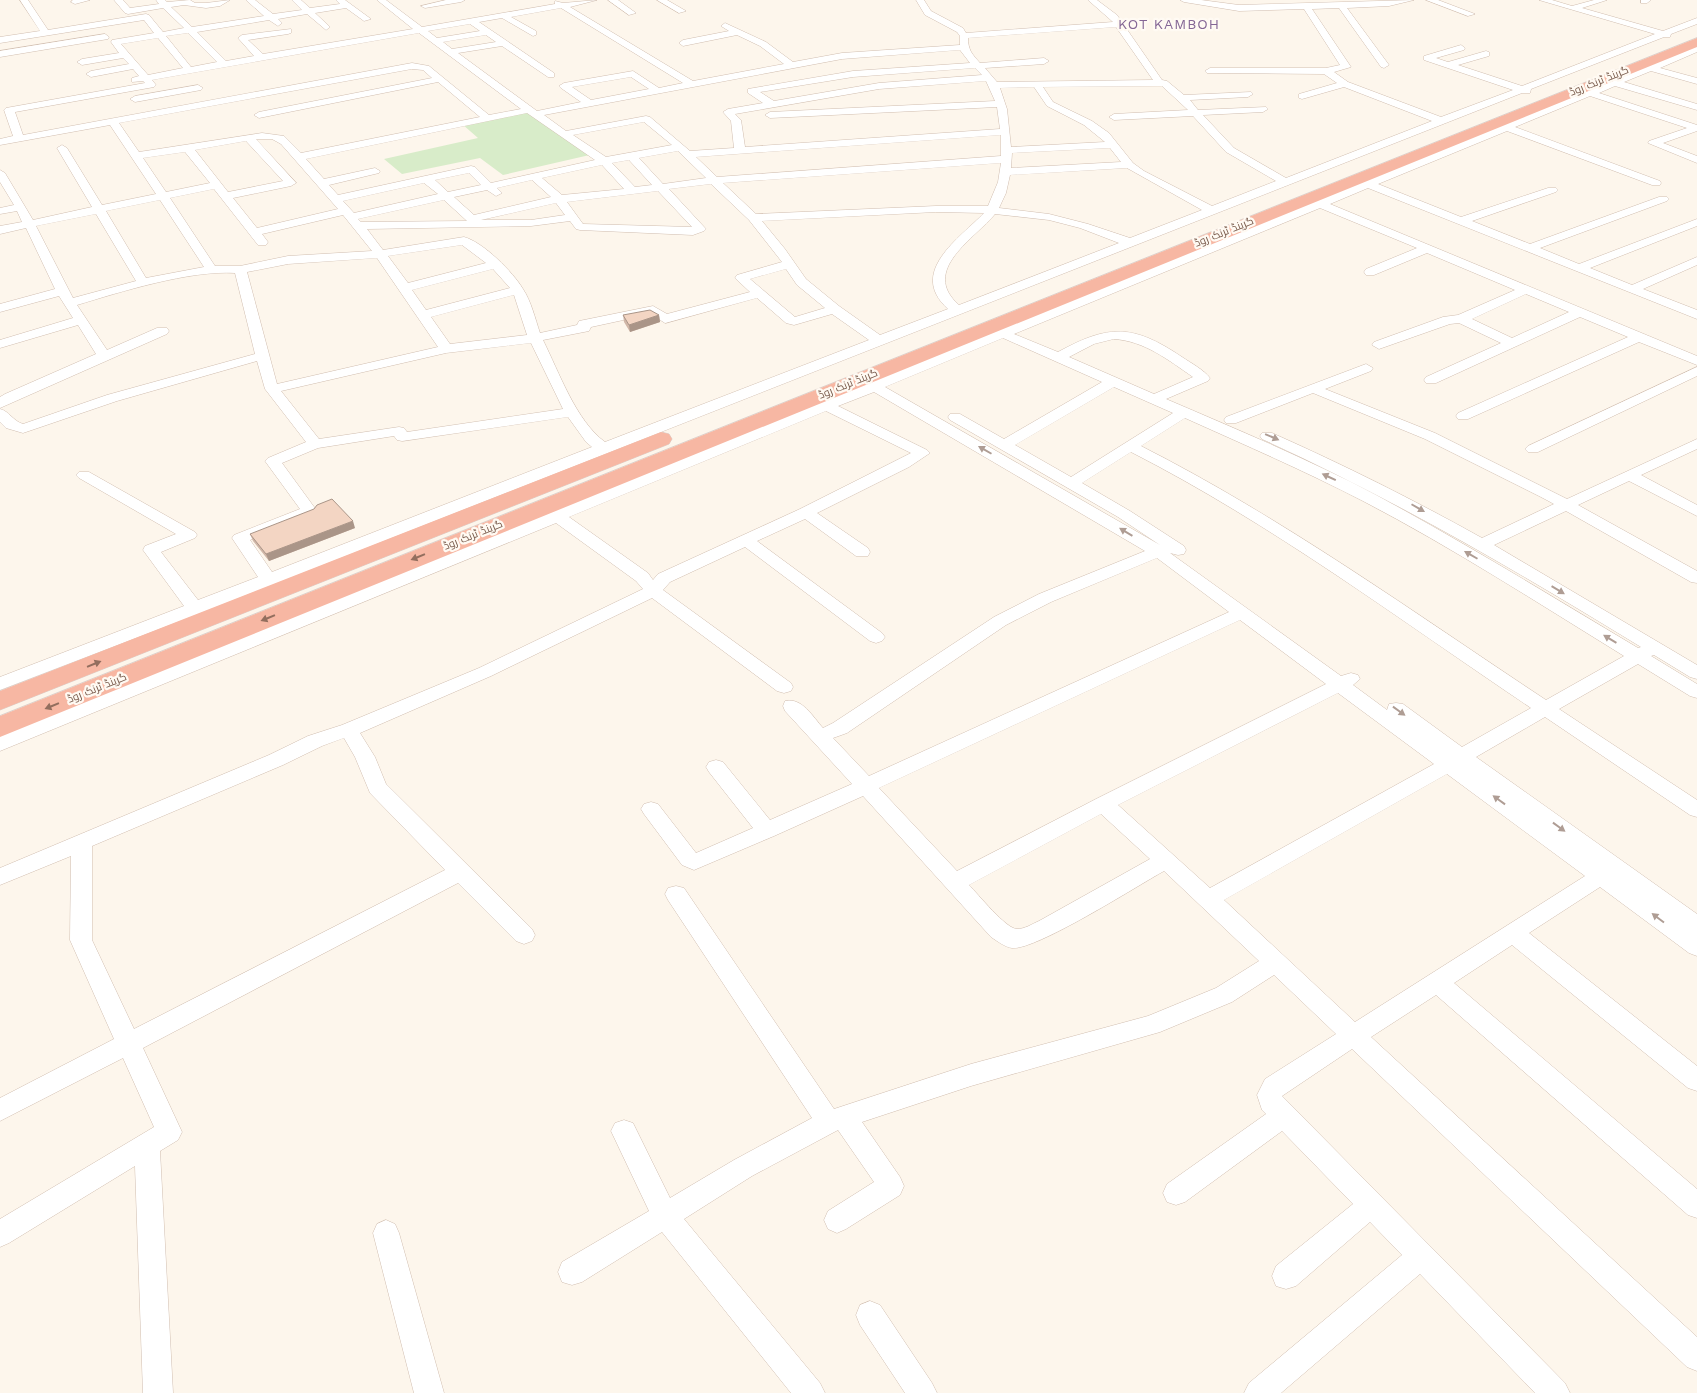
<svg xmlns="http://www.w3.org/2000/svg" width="1697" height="1393" viewBox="0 0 1697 1393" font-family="'Work Sans',Cairo,sans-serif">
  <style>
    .green { fill: #d8ecc9 }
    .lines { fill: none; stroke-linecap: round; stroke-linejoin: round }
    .minor-casing { stroke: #d1beb0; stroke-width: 1 }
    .highway-casing { stroke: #dad1cd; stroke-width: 1 }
    .minor { fill: #fff; fill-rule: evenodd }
    .highway { fill: #f7b7a3; fill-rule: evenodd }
    .wall { fill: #d1b7a8 }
    .shaded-wall { fill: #aa9588 }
    .building { fill: #f3d5c3; stroke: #aa9588 }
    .oneway { fill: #af9d94 }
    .oneway2 { fill: #936e5e }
    .labels { text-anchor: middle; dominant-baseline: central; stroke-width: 4.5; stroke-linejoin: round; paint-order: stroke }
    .far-street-label { font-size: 11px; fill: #7a5c4d; stroke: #fffaf3 }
    .far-quarter-label { font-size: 14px; letter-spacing: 1px; fill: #846695; stroke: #fffaf3 }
  </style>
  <rect width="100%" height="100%" fill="#fdf6ec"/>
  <!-- green -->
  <path class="green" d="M 529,110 L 594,154 L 503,175 L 480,158 L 402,174 L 384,159 L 478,138 L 462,124 Z"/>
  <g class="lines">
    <defs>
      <path id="minor" d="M 20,0 L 28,0 L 48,30 L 146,14 L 149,15 L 163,32 L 184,28 L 163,8 L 128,14 L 125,13 L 114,0 L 123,0 L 130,8 L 159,4 L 156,0 L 165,0 L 167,2 L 190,0 L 195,3 L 206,3 L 230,0 L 220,6 L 206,8 L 184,5 L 171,7 L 192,27 L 264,16 L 246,0 L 255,0 L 273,14 L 302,10 L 292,0 L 301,0 L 310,8 L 340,4 L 336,0 L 345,0 L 371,19 L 364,21 L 346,8 L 315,13 L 330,27 L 326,30 L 307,14 L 278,19 L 282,23 L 278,26 L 269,20 L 197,32 L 226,61 L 254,56 L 238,38 L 242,35 L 291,29 L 291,33 L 288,34 L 248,40 L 263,54 L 413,29 L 377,0 L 386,0 L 422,27 L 555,4 L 555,1 L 563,3 L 597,0 L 570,7 L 693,81 L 784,64 L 760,46 L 737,35 L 683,46 L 679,43 L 683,40 L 729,31 L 721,26 L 725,23 L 766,42 L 793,62 L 842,53 L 960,45 L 960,36 L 957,32 L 925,15 L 916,0 L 924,0 L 931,11 L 963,28 L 966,33 L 1113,22 L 1088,0 L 1097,0 L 1117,15 L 1162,80 L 1167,81 L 1184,95 L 1251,92 L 1253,94 L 1248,97 L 1190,100 L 1198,110 L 1266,107 L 1268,109 L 1263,112 L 1203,115 L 1234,148 L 1286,178 L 1432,121 L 1344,87 L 1302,99 L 1299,98 L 1299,94 L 1337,83 L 1324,74 L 1207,73 L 1205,71 L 1210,68 L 1326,68 L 1340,65 L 1304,9 L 1239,11 L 1184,2 L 1180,0 L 1201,0 L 1239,5 L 1414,0 L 1389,6 L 1347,8 L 1389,65 L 1384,68 L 1381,67 L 1339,8 L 1312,9 L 1351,67 L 1334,72 L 1348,82 L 1441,117 L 1513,90 L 1424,60 L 1424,56 L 1461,45 L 1465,48 L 1464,50 L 1436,58 L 1448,62 L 1486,51 L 1489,52 L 1489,56 L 1458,65 L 1522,86 L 1655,34 L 1539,0 L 1552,0 L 1572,6 L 1594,0 L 1607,0 L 1582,8 L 1663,31 L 1697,18 L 1697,24 L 1671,34 L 1670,37 L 1664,37 L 1531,89 L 1530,93 L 1522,93 L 201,613 L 0,690 L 0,677 L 184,606 L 143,550 L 145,546 L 176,534 L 79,478 L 76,475 L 79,472 L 89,472 L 195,532 L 197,535 L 195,538 L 161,552 L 198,600 L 258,577 L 232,538 L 234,535 L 300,509 L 265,461 L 268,458 L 306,442 L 265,389 L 257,361 L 117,401 L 23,433 L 6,428 L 0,422 L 0,409 C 9,411 13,421 23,424 L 107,395 L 255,354 L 235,273 C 190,270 120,292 77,305 L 107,350 L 157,328 L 167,328 L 169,331 L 167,334 L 0,408 L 0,397 L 5,394 L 96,354 L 78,325 L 0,348 L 0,340 L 73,318 L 59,296 L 0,312 L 0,304 L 55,289 L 26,228 L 0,234 L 0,226 L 22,222 L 17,211 L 0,214 L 0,208 L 14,205 L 0,182 L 0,170 L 5,173 L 33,220 L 92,207 L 57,148 L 62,145 L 67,148 L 102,205 L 156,194 L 110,125 L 0,145 L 0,139 L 13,136 L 4,110 L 6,108 L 145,83 L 143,81 L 132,82 L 132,78 L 139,76 L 133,69 L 91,77 L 86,74 L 91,71 L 129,64 L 123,58 L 82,65 L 77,62 L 82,59 L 119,53 L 111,42 L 112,40 L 154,33 L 144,20 L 0,43 L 0,37 L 40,31 ZM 561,8 L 683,83 L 659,88 L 633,71 L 564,83 L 559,86 L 561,88 L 581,102 L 537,111 L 458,53 L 502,46 L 548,77 L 554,77 L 554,73 L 479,22 L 502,18 L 533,36 L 536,35 L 536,31 L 511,17 ZM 470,24 L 480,31 L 437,38 L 428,31 ZM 1116,27 L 1153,80 L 997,82 L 985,68 L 1044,64 L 1049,61 L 1044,58 L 980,63 C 972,54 968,50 968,38 ZM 188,33 L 217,62 L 191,67 L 166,36 ZM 419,33 L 521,109 L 489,115 L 429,66 L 412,63 L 23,135 L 15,112 L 154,87 L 156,85 L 152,80 ZM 486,35 L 496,42 L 452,49 L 443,42 ZM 158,38 L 183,68 L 148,75 L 121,44 ZM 960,50 L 970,63 L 853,71 L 748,89 L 748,93 L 763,103 L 728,109 L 723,112 L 731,121 L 734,148 L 690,151 L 650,117 L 646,116 L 566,131 L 544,115 L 842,59 ZM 975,68 L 982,75 L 879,83 L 774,101 L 760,92 L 853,77 ZM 412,69 L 423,70 L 432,78 L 259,112 L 254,115 L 259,118 L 438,82 L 480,117 L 301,153 L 284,136 L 262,133 L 139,152 L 119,123 ZM 631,77 L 649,89 L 591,100 L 572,87 ZM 986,81 L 995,101 L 770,112 L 765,115 L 770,118 L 997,107 L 1000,129 L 745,147 L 741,120 L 735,114 L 879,89 ZM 1162,86 L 1188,110 L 1114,114 L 1109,117 L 1114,120 L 1193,116 L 1226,152 L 1276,181 L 1212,206 L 1144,171 L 1133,163 L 1109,133 L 1092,121 L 1053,102 L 1043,87 ZM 1034,87 L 1047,106 L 1084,125 L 1105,142 L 1011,147 L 1007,109 L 1000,88 ZM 527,113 L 595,160 L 491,183 L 475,167 L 471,166 L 338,195 L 329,185 L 379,173 L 380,171 L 375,168 L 324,179 L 306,159 ZM 644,122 L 672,145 L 606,157 L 573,135 ZM 1001,135 L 1001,156 L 717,177 L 696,157 ZM 256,139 L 272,139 L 281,144 L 338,209 L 257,228 L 233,198 L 291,186 L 296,183 ZM 246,141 L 283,181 L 228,192 L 195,150 ZM 1110,148 L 1121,162 L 1011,168 L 1012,153 ZM 678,151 L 706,178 L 663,184 L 639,158 ZM 185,152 L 210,183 L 166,192 L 143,158 ZM 629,160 L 652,185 L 635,187 L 612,163 ZM 1001,163 L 998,182 L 988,206 L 936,206 L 756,214 L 723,183 ZM 602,165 L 624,189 L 562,195 L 542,178 ZM 1127,168 L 1202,210 L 1130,238 L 1088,224 L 1049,214 L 999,208 L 1006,193 L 1010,175 ZM 469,173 L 481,185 L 448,192 L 435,180 ZM 532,180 L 551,197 L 474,215 L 454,197 L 487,190 L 496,196 L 502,193 L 497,188 ZM 424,183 L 438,194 L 354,213 L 343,201 ZM 711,184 L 749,220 L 782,262 L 737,275 L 735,278 L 750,292 L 667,314 L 653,306 L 584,320 L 579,321 L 577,325 L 540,333 C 535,318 531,301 523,289 C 513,272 483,242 464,237 L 383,250 L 367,229 L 531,226 L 570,221 L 576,229 L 580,230 L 693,235 L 704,231 L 706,229 L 669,189 ZM 214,189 L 258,245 L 266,245 L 268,242 L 262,234 L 343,215 L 372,251 L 288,256 L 240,266 L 215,266 L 170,198 ZM 658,191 L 692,227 L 583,224 L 567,202 ZM 160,200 L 204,267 L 146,278 L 106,211 ZM 444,200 L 467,221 L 361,222 L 358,219 ZM 556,203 L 565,215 L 531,220 L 481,220 ZM 936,212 L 984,213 C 960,238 907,272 948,309 L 880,335 L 839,306 L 806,279 L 785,249 L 762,221 ZM 96,214 L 136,281 L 73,298 L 36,226 ZM 995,214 L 1049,220 L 1080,228 L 1119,243 L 959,305 C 919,270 976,238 995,214 ZM 462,245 L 486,263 L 408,283 L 388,256 ZM 377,258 L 438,347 L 277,384 L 247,272 L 288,264 ZM 493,269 L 510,288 L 426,310 L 412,290 ZM 786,269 L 797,285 L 825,308 L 795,317 L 750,279 ZM 514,295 L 527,335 L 450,344 L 431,317 ZM 757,298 L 786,323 L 794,325 L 832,314 L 869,340 L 605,442 C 576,421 559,372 543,340 L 589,331 L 591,327 L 651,314 L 665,323 ZM 531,343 L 563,409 L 407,432 L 404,428 L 399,427 L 319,439 L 281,391 L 446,353 ZM 568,417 L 586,442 L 592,447 L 272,572 L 250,540 L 315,514 L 317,511 L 282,463 L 318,448 L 394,436 L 397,440 L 402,441 Z
        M 73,0 L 90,0 L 75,4 L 71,2 Z
        M 446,0 L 465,0 L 461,2 L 425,8 L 421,6 Z
        M 608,0 L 618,0 L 636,13 L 629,15 Z
        M 657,0 L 667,0 L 686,11 L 679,13 Z
        M 1426,0 L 1438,0 L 1475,14 L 1468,16 Z
        M 1641,0 L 1651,0 L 1647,3 L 1641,3 Z
        M 105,34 L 109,37 L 108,39 L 0,57 L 0,51 Z
        M 1697,46 L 1697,52 L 1660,68 L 1697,78 L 1697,84 L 1651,71 L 1624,82 L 1697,104 L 1697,110 L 1615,86 L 1599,93 L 1697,125 L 1697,131 L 1663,143 L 1697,156 L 1697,163 L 1648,143 L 1649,141 L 1687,128 L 1590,96 L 1515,127 L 1660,181 L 1661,183 L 1660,185 L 1652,185 L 1507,131 L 1378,184 L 1461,217 L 1548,188 L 1556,188 L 1558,190 L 1556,192 L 1472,221 L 1530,244 L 1659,197 L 1667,197 L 1669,199 L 1667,201 L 1540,248 L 1579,264 L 1697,219 L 1697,226 L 1590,268 L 1632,285 L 1697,257 L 1697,265 L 1643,289 L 1697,310 L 1697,319 L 1368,188 L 1330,204 L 1697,356 L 1697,365 L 1639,342 L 1468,419 L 1458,419 L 1456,416 L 1458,413 L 1628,337 L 1580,317 L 1436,383 L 1426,383 L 1424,380 L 1426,377 L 1501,343 L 1459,323 L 1450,324 L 1379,349 L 1372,345 L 1374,342 L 1443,317 L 1458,315 L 1515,290 L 1427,253 L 1374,275 L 1366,275 L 1364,272 L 1366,269 L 1417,248 L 1320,208 L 1014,334 L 1058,352 C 1109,324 1133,324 1182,357 C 1191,363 1204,370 1210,378 L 1208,381 L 1166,399 C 1236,429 1308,459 1376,495 C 1465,543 1551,596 1638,648 L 1641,647 C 1517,571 1394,499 1262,439 L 1260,436 L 1262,433 L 1272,433 C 1344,465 1414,500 1482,538 L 1554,504 L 1541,497 L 1425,439 L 1313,393 L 1236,423 L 1226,423 L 1224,420 L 1226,417 L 1366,364 L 1373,368 L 1371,371 L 1325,389 L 1435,433 L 1567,499 L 1697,439 L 1697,449 L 1641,475 L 1697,505 L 1697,516 L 1629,481 L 1578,505 L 1697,571 L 1697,583 L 1691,582 L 1566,511 L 1494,545 L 1697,665 L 1697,679 L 1690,677 L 1654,655 L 1651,656 L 1697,684 L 1697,698 L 1690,696 L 1638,664 L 1559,709 L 1697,800 L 1697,817 L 1690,815 L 1545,717 L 1476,757 L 1697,914 L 1697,956 L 1689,953 L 1600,887 L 1529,933 L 1697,1066 L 1697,1091 L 1688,1088 L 1512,945 L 1454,983 L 1697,1189 L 1697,1218 L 1688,1215 L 1436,995 L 1371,1037 L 1697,1337 L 1697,1371 L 1687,1367 L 1352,1049 L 1282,1096 L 1565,1383 L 1570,1393 L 1535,1393 L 1420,1274 L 1281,1393 L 1244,1393 L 1249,1383 L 1402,1255 L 1370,1222 L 1296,1286 L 1286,1289 L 1276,1286 L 1272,1276 L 1276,1266 L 1353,1204 L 1282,1131 L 1185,1202 L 1176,1205 L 1167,1202 L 1163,1193 L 1167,1184 L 1266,1114 L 1262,1110 L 1257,1095 L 1265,1079 L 1336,1034 L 1274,975 L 1232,1002 L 1160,1032 L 971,1086 L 862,1122 L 900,1177 L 904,1186 L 900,1195 L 846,1229 L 837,1233 L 828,1229 L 824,1220 L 828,1211 L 874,1182 L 838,1130 L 752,1176 L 684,1219 L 820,1383 L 825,1393 L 791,1393 L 662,1232 L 582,1282 L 572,1285 L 562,1282 L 558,1272 L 562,1262 L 649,1211 L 611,1131 L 615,1123 L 624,1120 L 633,1123 L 670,1198 L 734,1160 L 812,1118 L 668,900 L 665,894 L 668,888 L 676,886 L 684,888 L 834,1109 L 971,1064 L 1148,1016 L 1216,988 L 1259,961 L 1164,871 C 1137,886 1035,951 1012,948 C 1005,947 997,941 991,937 L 863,796 L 774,836 L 694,870 L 682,865 L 644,814 L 641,809 L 644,804 L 651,802 L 658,804 L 696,853 L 753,828 L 709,772 L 706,767 L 709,762 L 716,760 L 723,762 L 770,820 L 852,784 L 785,711 L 783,706 L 785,701 C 802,697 813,717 823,728 L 833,723 L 994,617 L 1039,594 L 1145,551 L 874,392 L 838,406 L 927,450 L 930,453 L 909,467 L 817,513 L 868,548 L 870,552 L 868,556 L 856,556 L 805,519 L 757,541 L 882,633 L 885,637 L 882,641 L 876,643 L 870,641 L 745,547 L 670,582 L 663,590 L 791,683 L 793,687 L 791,691 L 784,693 L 777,691 L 652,598 L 491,676 L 360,733 L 375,757 L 386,784 L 532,929 L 535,935 L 532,941 L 524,944 L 516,941 L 458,883 L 143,1048 L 182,1132 L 178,1140 L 160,1151 L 173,1393 L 143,1393 L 135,1166 L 9,1243 L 0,1247 L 0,1219 L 154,1127 L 123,1058 L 0,1121 L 0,1098 L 114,1039 L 70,940 L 71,856 L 0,885 L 0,868 L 269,755 L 308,736 L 342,725 L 479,668 L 643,589 L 636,581 L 556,523 L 0,751 L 0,736 L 1582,92 L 1584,90 L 1589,90 ZM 1526,294 L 1569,312 L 1512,338 L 1472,319 ZM 1003,338 L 1102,382 L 1004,439 L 960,414 L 950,414 L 948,417 L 950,420 L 1118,517 L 1160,545 L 885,387 ZM 1114,339 C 1145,341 1168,360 1193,377 L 1154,394 L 1069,357 L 1094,344 ZM 1114,387 L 1173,413 L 1071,477 L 1015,445 ZM 826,411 L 911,453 L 800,509 L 658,574 L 653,580 L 648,573 L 569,517 ZM 1185,418 C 1245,445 1305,471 1363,501 C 1453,548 1538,603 1624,656 L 1546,700 C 1413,612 1283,518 1141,446 ZM 1131,452 C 1272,524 1400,620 1531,708 L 1462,747 L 1403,704 L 1396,703 L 1389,704 L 1387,710 L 1353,685 L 1360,679 L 1358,675 L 1351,673 L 1341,676 L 1170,553 L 1178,555 L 1184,554 L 1186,550 L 1184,546 L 1130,511 L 1082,483 ZM 1157,558 L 1229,612 L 869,776 L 833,738 L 847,733 L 1006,625 L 1051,602 ZM 1240,620 L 1326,684 L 1096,799 L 957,871 L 879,788 ZM 1338,693 L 1434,764 L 1210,888 L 1118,805 ZM 344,738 L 355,757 L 370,793 L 445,870 L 134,1029 L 92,940 L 92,846 L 283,765 L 322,746 ZM 1447,774 L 1585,876 L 1355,1022 L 1224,900 ZM 1101,814 L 1150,859 L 1039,921 C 1032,924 1025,929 1017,929 C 1006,929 978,894 969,885 Z
        M 198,85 L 203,88 L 201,90 L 135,102 L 130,99 L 135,96 Z
        M 1697,367 L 1697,376 L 1538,452 L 1528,452 L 1525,449 L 1528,446 Z
        M 386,1220 L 395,1224 L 399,1233 L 444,1393 L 414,1393 L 373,1233 L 377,1224 Z
        M 870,1301 L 880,1305 L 932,1383 L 937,1393 L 905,1393 L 860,1325 L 856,1315 L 860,1305 Z"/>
      <path id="highway" d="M 1697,38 L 1697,47 L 0,737 L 0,716 Z
        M 661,432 L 669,434 L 672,439 L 669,444 L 0,710 L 0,691 Z"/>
    </defs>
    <!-- minor casing -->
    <use href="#minor" class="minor-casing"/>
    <!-- highway casing -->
    <use href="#highway" class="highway-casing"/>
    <!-- minor -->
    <use href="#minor" class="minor"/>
    <!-- highway -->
    <use href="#highway" class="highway"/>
  </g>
  <!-- wall -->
  <path class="wall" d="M 623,315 L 659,315 L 660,322 L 630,332 L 624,322 Z
    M 355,528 L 269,561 L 253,541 L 250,534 Z"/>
  <!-- shaded-wall -->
  <path class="shaded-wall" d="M 659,315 L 660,322 L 630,332 L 629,325 Z
    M 353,521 L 355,528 L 269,561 L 266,554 Z"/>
  <!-- building -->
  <path class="building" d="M 650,310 L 659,315 L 629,325 L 623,315 Z
    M 332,499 L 353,521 L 266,554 L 250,534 L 314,509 L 317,505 Z"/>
  <!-- one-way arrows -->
  <defs><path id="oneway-solid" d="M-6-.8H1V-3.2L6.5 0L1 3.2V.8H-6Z" transform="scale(1.25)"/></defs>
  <g class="oneway">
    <use href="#oneway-solid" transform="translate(1272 437) rotate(23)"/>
    <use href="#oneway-solid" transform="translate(985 450) rotate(-150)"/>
    <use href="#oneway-solid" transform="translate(1329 477) rotate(-155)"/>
    <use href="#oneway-solid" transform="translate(1418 508) rotate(30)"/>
    <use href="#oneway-solid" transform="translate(1126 532) rotate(-149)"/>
    <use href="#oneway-solid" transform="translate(1471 555) rotate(-150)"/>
    <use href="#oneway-solid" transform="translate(1558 590) rotate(31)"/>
    <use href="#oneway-solid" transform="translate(1610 639) rotate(-149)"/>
    <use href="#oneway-solid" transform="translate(1399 711) rotate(36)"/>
    <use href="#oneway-solid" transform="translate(1499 800) rotate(-144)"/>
    <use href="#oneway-solid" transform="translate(1559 827) rotate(36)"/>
    <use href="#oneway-solid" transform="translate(1658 918) rotate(-143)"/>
  </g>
  <g class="oneway2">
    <use href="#oneway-solid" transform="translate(418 557) rotate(158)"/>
    <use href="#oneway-solid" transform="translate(268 618) rotate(158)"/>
    <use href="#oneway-solid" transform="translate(94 664) rotate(-22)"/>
    <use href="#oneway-solid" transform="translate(52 706) rotate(158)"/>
  </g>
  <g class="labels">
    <!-- far-street labels -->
    <g class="far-street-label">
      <text transform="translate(1599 81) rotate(-22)">گرینڈ ٹرنک روڈ</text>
      <text transform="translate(1224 232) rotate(-22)">گرینڈ ٹرنک روڈ</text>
      <text transform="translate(848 384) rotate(-22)">گرینڈ ٹرنک روڈ</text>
      <text transform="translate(473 535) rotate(-22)">گرینڈ ٹرنک روڈ</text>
      <text transform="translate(97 688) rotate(-22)">گرینڈ ٹرنک روڈ</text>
    </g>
    <!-- far-quarter labels -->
    <g class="far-quarter-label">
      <text x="1169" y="24">KOT KAMBOH</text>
    </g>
  </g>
</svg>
